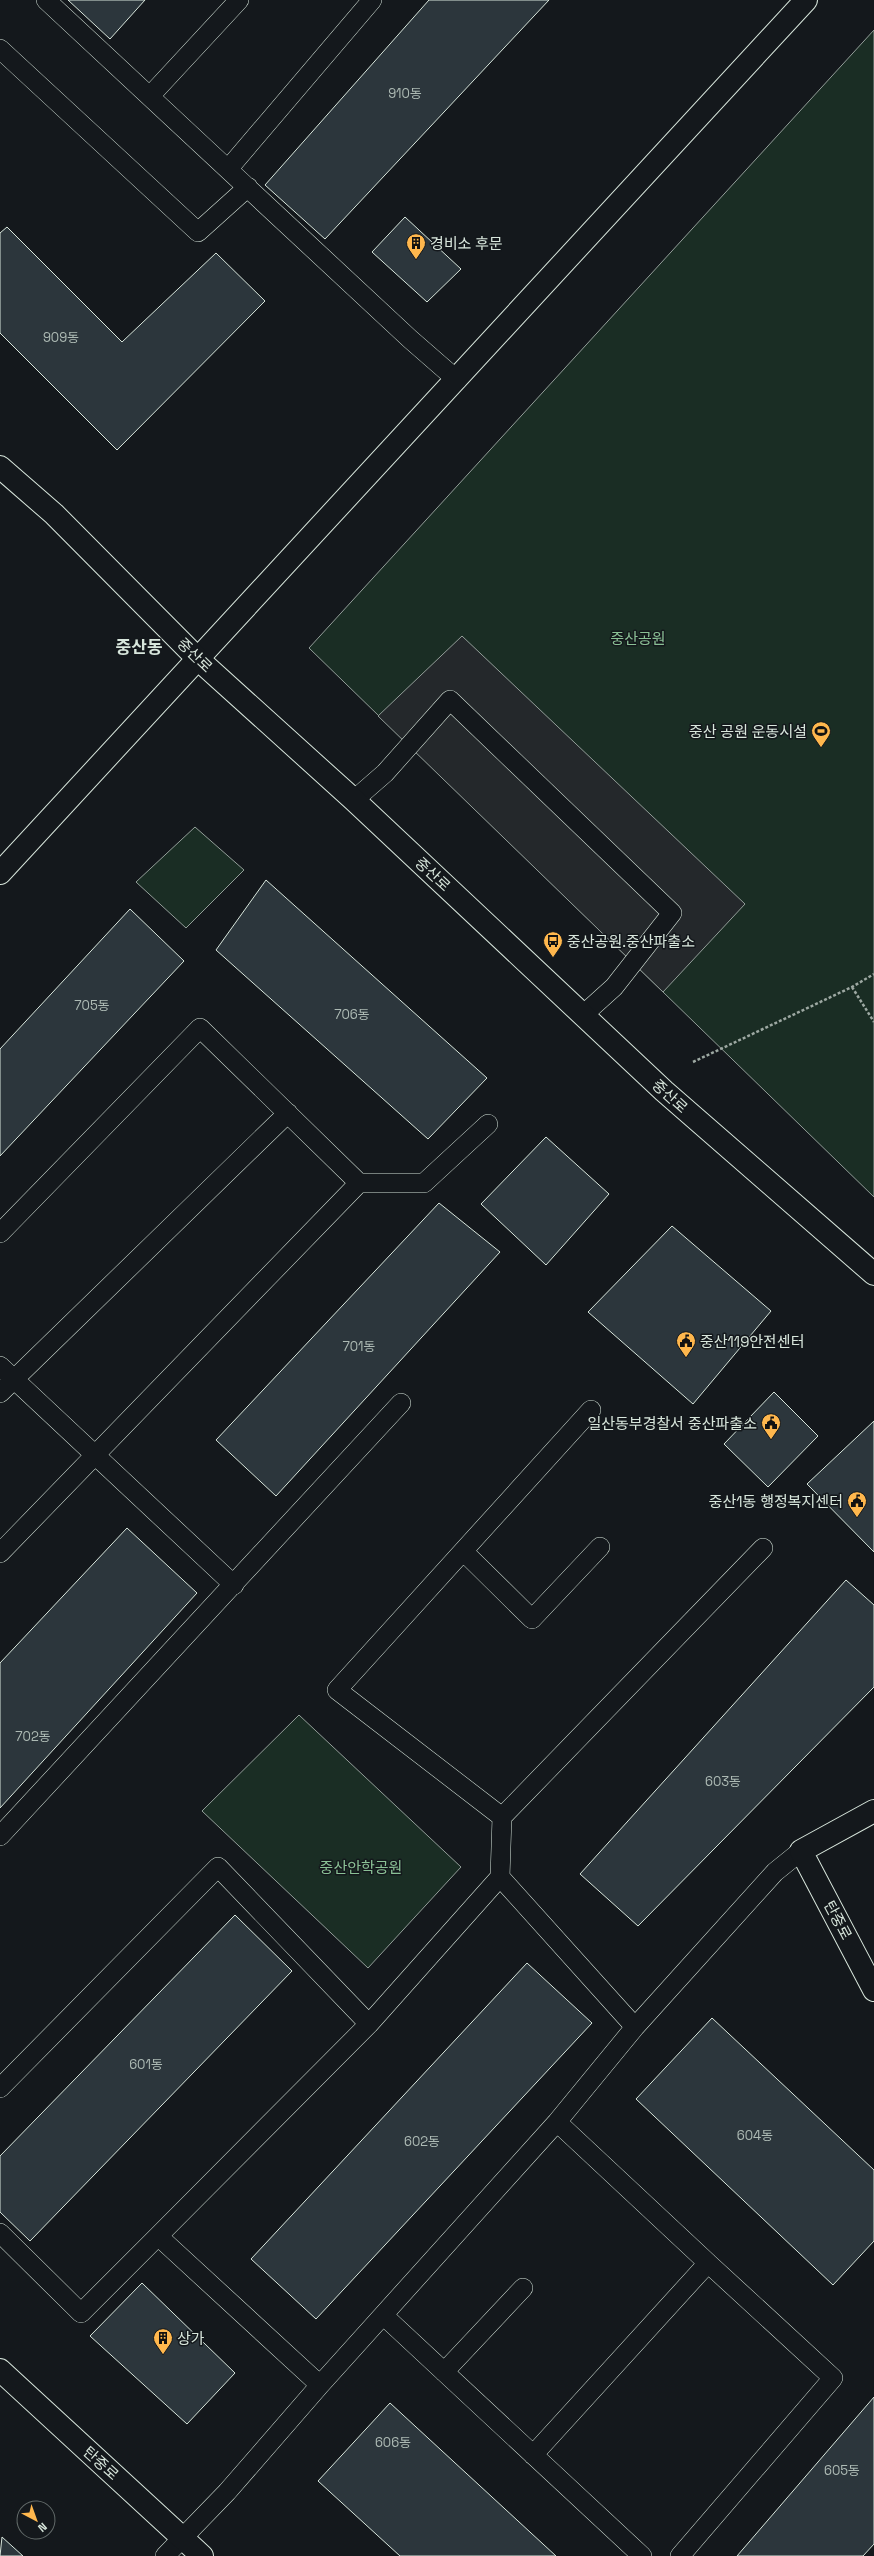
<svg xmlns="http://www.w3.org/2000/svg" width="874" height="2556" viewBox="0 0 874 2556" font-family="'Space Grotesk','Noto Sans KR',sans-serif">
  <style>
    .green { fill: #1a2d24; stroke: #939e99 }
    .parking { fill: #24282b; stroke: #939e99 }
    .building { fill: #2c363c; stroke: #d8e6dc }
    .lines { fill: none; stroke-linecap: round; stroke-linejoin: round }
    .service-casing { stroke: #d8e6dc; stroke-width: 20 }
    .minor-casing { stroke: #d8e6dc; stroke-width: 24 }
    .tertiary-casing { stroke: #d8e6dc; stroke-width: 24 }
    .secondary-casing { stroke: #d8e6dc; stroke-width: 24 }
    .path { stroke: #9da8a2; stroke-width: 2.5; stroke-dasharray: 3 2; stroke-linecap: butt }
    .service { stroke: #14181c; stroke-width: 19 }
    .minor { stroke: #14181c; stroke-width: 22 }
    .tertiary { stroke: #14181c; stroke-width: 22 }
    .secondary { stroke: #14181c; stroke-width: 22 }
    .labels { text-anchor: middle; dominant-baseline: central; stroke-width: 3; stroke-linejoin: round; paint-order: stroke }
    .number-label { font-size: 13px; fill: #adbab4 }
    .poi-label { font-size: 15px; fill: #d8e6dc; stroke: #14181c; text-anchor: start }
    .park-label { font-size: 15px; fill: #8ac095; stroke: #14181c }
    .street-label { font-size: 15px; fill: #d8e6dc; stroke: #14181c }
    .quarter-label { font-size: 17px; font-weight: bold; fill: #d8e6dc; stroke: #14181c }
  </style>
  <rect width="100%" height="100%" fill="#14181c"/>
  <!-- green -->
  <path class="green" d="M 874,30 L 874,1197 L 309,648 Z
    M 195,827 L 244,870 L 186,928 L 136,882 Z
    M 299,1715 L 461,1867 L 368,1968 L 202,1811 Z"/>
  <!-- parking -->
  <path class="parking" d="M 462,636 L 745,904 L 663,992 L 378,716 Z"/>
  <!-- building -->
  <path class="building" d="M 68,0 L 145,0 L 110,39 Z
    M 429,0 L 549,0 L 325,239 L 265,185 Z
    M 405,217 L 461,269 L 427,302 L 372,252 Z
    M 7,227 L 122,342 L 216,253 L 265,301 L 117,450 L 0,333 L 0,233 Z
    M 266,880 L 487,1078 L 428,1139 L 216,950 Z
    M 130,909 L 184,961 L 0,1156 L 0,1049 Z
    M 546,1137 L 609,1194 L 546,1265 L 481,1204 Z
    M 439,1203 L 500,1252 L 276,1496 L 216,1440 Z
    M 672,1226 L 771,1311 L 693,1404 L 588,1312 Z
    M 774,1392 L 818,1436 L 768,1487 L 724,1444 Z
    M 874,1421 L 874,1552 L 807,1484 Z
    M 127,1528 L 197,1593 L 0,1808 L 0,1663 Z
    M 846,1580 L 874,1605 L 874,1687 L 638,1926 L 580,1874 Z
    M 235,1915 L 292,1971 L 30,2241 L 0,2212 L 0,2156 Z
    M 527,1963 L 592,2023 L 316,2319 L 251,2259 Z
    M 712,2018 L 874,2170 L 874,2241 L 833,2285 L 636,2099 Z
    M 142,2283 L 235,2373 L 187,2424 L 90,2336 Z
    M 874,2397 L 874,2544 L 863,2556 L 737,2556 Z
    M 390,2403 L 556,2556 L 400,2556 L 318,2481 Z
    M 2,2537 L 23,2556 L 0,2556 Z"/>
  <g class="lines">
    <defs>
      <path id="service" d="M 46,0 L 410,339 L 457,380
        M 0,49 L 198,232 L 248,187
        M 150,96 L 239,0
        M 229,168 L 372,0
        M 354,800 L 385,773 L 450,700 L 672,913 L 614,987 L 583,1015
        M 0,1233 L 200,1028 L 359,1183 L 424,1183 L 488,1124
        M 0,1366 L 234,1585
        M 0,1393 L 288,1113
        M 463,1551 L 532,1619 L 600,1547
        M 0,1553 L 359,1183
        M 502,1817 L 337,1690 L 591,1410
        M 0,1836 L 401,1403
        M 500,1877 L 635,2027
        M 0,2088 L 218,1867 L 369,2024
        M 557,2122 L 708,2263
        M 0,2233 L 81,2313 L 158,2236
        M 383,2315 L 642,2556
        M 444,2372 L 523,2288
        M 320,2385 L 158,2236 L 369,2024 L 500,1877 L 502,1817 L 763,1548
        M 533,2455 L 708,2263 L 833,2378 L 680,2556
        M 165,2556 L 227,2492 L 320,2385 L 557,2122 L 635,2027 L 775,1872 L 801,1851"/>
      <path id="minor" d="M 874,1811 L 801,1851 L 874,1990"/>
      <path id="tertiary" d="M 0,873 L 806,0"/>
      <path id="secondary" d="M 0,467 L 54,514 L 199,660 L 354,800 L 664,1091 L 874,1274
        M 0,2370 L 202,2556"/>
    </defs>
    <!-- service casing -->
    <use href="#service" class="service-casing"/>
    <!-- minor casing -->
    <use href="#minor" class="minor-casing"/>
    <!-- tertiary casing -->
    <use href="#tertiary" class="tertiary-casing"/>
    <!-- secondary casing -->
    <use href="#secondary" class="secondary-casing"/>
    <!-- path -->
    <path class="path" d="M 852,987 L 874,1022
      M 693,1062 L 852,987 L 874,974"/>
    <!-- service -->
    <use href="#service" class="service"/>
    <!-- minor -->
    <use href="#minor" class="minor"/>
    <!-- tertiary -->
    <use href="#tertiary" class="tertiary"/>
    <!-- secondary -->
    <use href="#secondary" class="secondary"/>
  </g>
  <!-- icons -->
  <defs>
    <symbol id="building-pin" viewBox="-11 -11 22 30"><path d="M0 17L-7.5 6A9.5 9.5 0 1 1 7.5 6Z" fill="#ffb74d" stroke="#14181c"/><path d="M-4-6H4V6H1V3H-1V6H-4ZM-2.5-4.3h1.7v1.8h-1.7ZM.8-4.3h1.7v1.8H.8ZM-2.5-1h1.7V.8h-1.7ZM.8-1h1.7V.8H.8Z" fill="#111"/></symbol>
    <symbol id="stadium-pin" viewBox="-11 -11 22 30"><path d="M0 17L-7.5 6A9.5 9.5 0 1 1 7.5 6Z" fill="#ffb74d" stroke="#14181c"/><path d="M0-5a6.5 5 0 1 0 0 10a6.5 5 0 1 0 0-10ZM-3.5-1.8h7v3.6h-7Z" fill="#111"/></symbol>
    <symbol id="bus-pin" viewBox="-11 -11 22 30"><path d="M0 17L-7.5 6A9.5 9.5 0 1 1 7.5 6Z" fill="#ffb74d" stroke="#14181c"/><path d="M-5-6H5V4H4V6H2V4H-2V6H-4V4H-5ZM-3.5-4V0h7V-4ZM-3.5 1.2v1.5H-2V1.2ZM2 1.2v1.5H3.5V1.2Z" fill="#111"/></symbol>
    <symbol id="civic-pin" viewBox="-11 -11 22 30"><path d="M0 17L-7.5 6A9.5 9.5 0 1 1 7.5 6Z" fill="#ffb74d" stroke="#14181c"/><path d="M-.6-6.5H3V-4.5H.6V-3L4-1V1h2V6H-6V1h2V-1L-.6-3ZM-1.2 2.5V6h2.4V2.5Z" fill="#111"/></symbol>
  </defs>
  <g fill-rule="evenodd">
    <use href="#building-pin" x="405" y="232" width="22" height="30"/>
    <use href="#stadium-pin" x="810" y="720" width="22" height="30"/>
    <use href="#bus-pin" x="542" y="930" width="22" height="30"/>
    <use href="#civic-pin" x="675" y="1330" width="22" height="30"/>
    <use href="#civic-pin" x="760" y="1412" width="22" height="30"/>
    <use href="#civic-pin" x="846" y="1490" width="22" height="30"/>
    <use href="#building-pin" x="152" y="2327" width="22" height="30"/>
  </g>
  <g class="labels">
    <!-- number labels -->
    <g class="number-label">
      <text x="405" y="93">910동</text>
      <text x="61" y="337">909동</text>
      <text x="92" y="1005">705동</text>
      <text x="352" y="1014">706동</text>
      <text x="359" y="1346">701동</text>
      <text x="33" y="1736">702동</text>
      <text x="723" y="1781">603동</text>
      <text x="146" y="2064">601동</text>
      <text x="755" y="2135">604동</text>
      <text x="422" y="2141">602동</text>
      <text x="393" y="2442">606동</text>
      <text x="842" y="2470">605동</text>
    </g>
    <!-- poi labels -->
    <g class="poi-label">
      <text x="430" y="243">경비소 후문</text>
      <text x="807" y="731" text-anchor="end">중산 공원 운동시설</text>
      <text x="567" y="941">중산공원.중산파출소</text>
      <text x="700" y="1341">중산119안전센터</text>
      <text x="757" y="1423" text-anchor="end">일산동부경찰서 중산파출소</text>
      <text x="843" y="1501" text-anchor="end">중산1동 행정복지센터</text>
      <text x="177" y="2338">상가</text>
    </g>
    <!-- park labels -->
    <g class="park-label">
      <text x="638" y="638">중산공원</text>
      <text x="361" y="1867">중산안학공원</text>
    </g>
    <!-- street labels -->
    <g class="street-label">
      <text transform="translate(195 655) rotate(44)">중산로</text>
      <text transform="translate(433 874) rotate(43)">중산로</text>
      <text transform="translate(670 1096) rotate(42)">중산로</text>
      <text transform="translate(838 1920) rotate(62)">탄중로</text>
      <text transform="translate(101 2463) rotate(42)">탄중로</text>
    </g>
    <!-- quarter labels -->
    <g class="quarter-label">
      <text x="139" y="647">중산동</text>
    </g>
  </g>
  <!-- north arrow -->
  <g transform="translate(36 2520) rotate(139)"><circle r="19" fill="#14181c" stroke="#626a69"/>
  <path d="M0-3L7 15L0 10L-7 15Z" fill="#ffb74d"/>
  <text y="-6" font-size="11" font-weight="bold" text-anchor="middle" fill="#d8e6dc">N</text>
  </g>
</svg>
